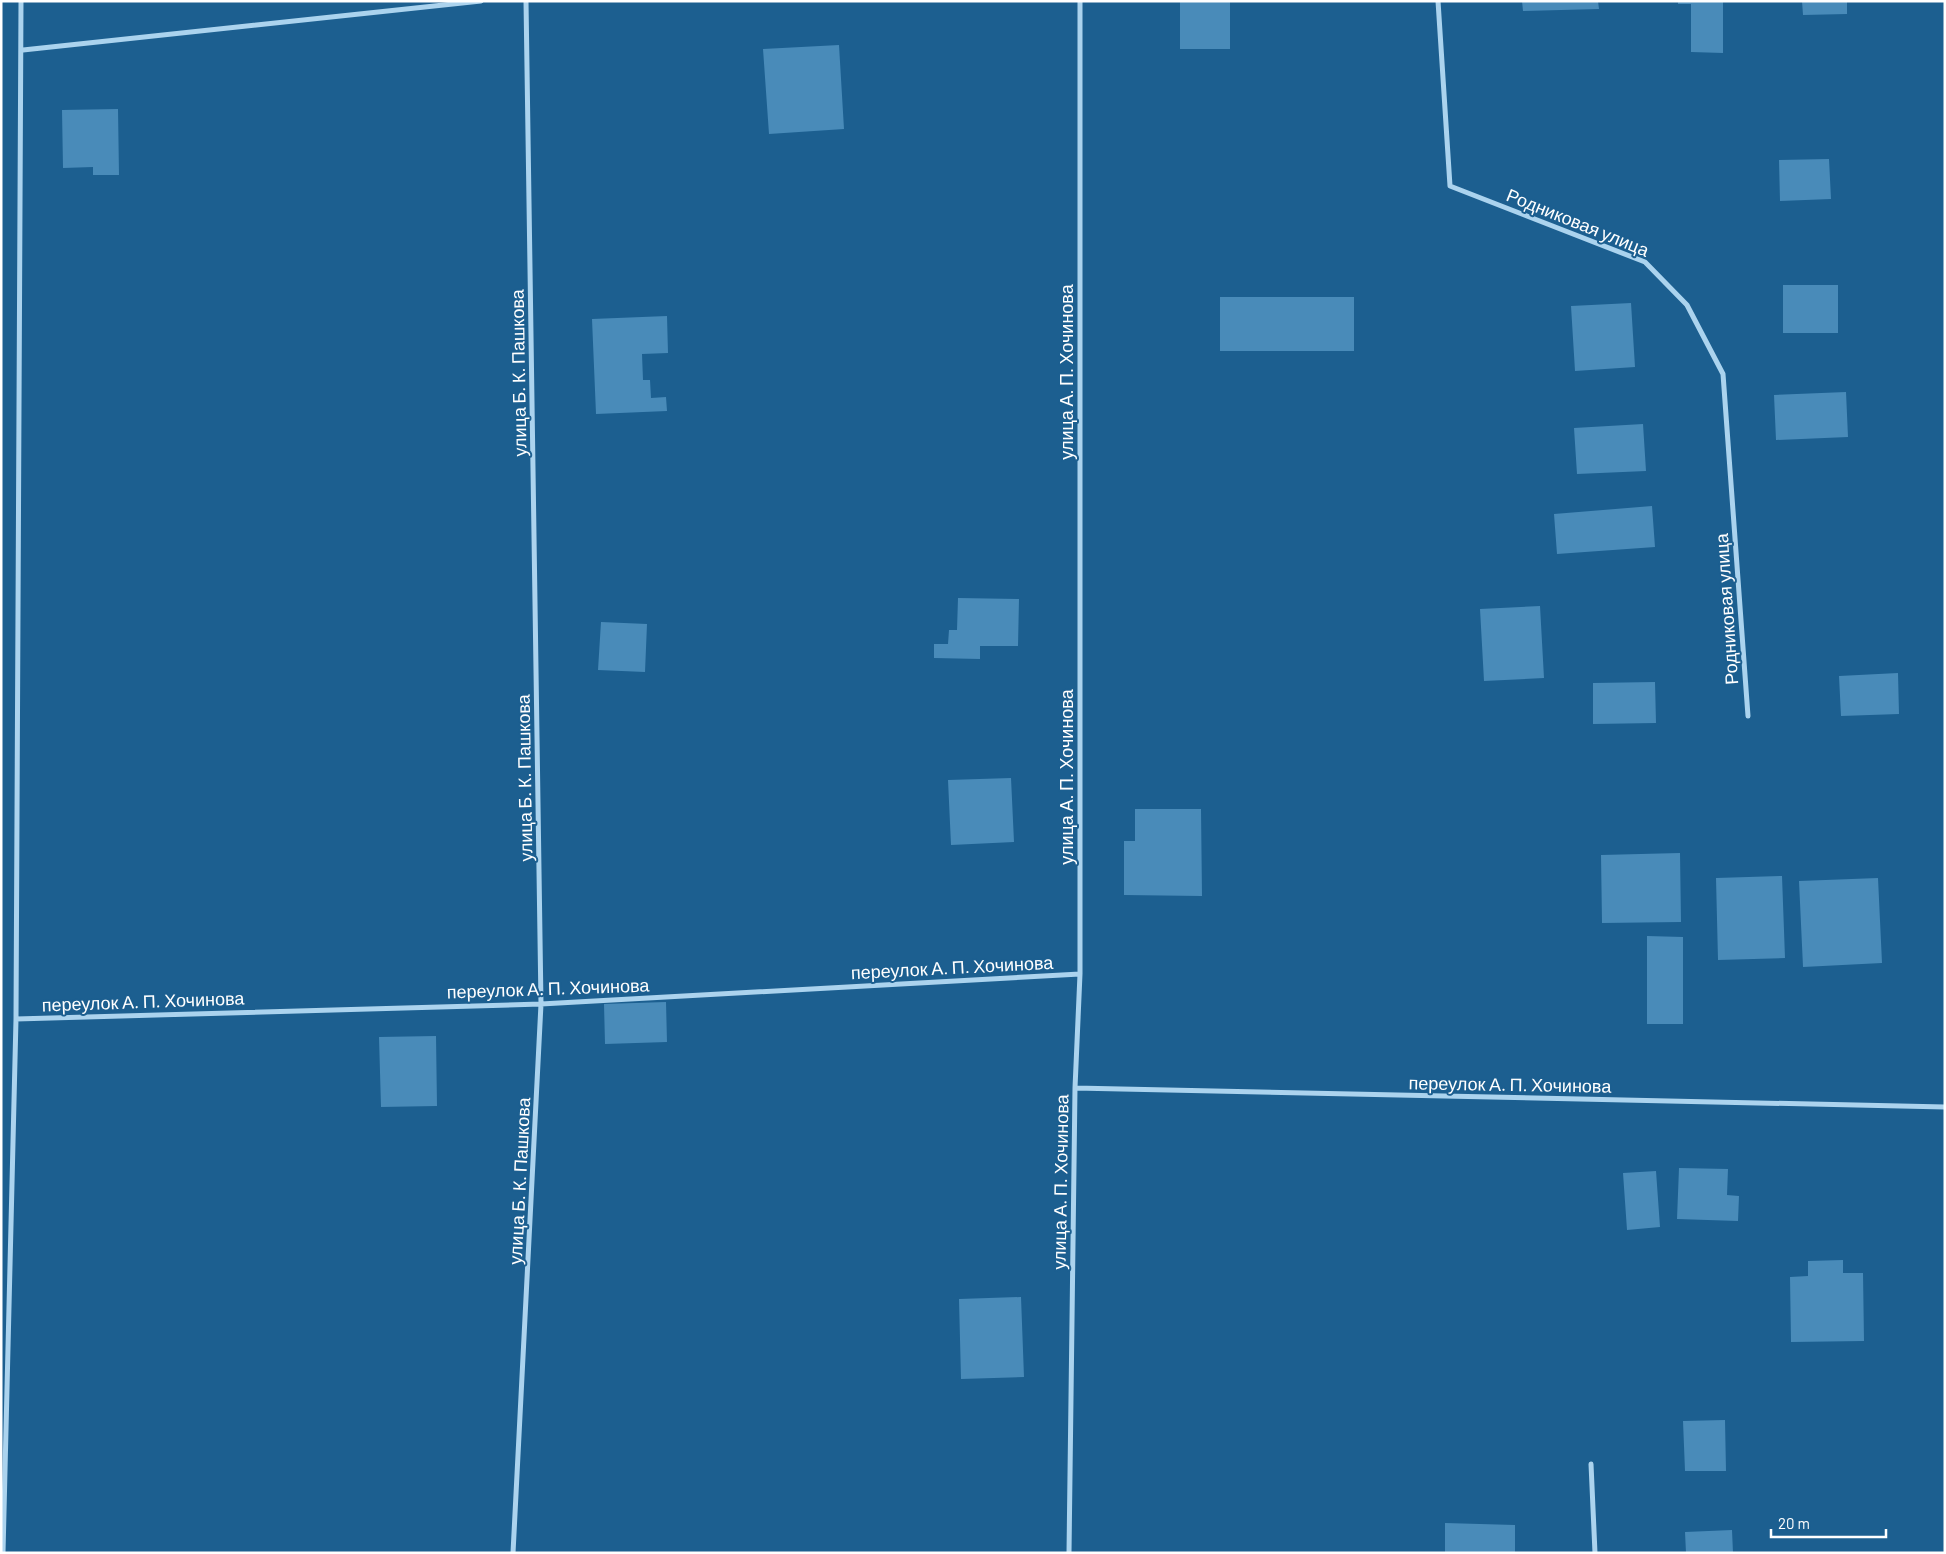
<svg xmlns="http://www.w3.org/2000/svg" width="1946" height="1554" viewBox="0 0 1946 1554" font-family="Barlow,sans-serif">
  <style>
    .building { fill: #498bb9 }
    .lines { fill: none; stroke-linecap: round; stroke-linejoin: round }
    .street { stroke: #abd3ee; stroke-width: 5 }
    .labels { text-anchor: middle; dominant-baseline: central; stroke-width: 4; stroke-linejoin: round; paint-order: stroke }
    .street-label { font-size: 18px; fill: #fff; stroke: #1c5f90 }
  </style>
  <rect width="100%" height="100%" fill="#1c5f90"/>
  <!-- building -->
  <path class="building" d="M 1180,1 L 1230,1 L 1230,49 L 1180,49 Z
    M 1522,1 L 1598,1 L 1599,9 L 1523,11 Z
    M 1678,1 L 1723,1 L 1723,53 L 1691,52 L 1691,4 L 1678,4 Z
    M 1802,1 L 1847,1 L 1847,14 L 1803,15 Z
    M 839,45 L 844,129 L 769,134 L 763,49 Z
    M 118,109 L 119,175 L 93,175 L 93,167 L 63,168 L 62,110 Z
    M 1829,159 L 1831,199 L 1780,201 L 1779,160 Z
    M 1783,285 L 1838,285 L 1838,333 L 1783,333 Z
    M 1220,297 L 1354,297 L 1354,351 L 1220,351 Z
    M 1631,303 L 1635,367 L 1575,371 L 1571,306 Z
    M 667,316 L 668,353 L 642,354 L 643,380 L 650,380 L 651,398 L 666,397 L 667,411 L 596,414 L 592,319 Z
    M 1846,392 L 1848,437 L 1776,440 L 1774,395 Z
    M 1643,424 L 1646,471 L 1577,474 L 1574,428 Z
    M 1652,506 L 1655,547 L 1557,554 L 1554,514 Z
    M 958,598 L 1019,599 L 1018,646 L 980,646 L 980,659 L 934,658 L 934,644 L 948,644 L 949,630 L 957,630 Z
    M 1540,606 L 1544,678 L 1484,681 L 1480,609 Z
    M 601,622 L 647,624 L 645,672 L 598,670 Z
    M 1898,673 L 1899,714 L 1841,716 L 1839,676 Z
    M 1655,682 L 1656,723 L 1593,724 L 1593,683 Z
    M 1011,778 L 1014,842 L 951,845 L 948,780 Z
    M 1135,809 L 1201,809 L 1202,896 L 1124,895 L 1124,841 L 1135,841 Z
    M 1680,853 L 1681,922 L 1602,923 L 1601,855 Z
    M 1782,876 L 1785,958 L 1718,960 L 1716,878 Z
    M 1878,878 L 1882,963 L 1803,967 L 1799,881 Z
    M 1647,936 L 1683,937 L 1683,1024 L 1647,1024 Z
    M 666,1002 L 667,1042 L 605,1044 L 604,1004 Z
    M 436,1036 L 437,1106 L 381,1107 L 379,1037 Z
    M 1679,1168 L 1728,1169 L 1727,1195 L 1739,1196 L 1738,1221 L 1677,1219 Z
    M 1656,1171 L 1660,1227 L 1627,1230 L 1623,1173 Z
    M 1843,1260 L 1843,1273 L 1863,1273 L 1864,1341 L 1791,1342 L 1790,1277 L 1808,1276 L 1808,1261 Z
    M 1021,1297 L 1024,1377 L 961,1379 L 959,1299 Z
    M 1725,1420 L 1726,1471 L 1685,1471 L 1683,1421 Z
    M 1445,1523 L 1515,1525 L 1515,1553 L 1445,1553 Z
    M 1732,1530 L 1733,1553 L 1686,1553 L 1685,1532 Z"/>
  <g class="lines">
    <!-- street -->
    <path class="street" d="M 1438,1 L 1450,186 L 1645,262 L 1687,305 L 1723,374 L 1748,716
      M 23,50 L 481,1
      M 16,1019 L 541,1004 L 1080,974
      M 1075,1088 L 1945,1107
      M 1591,1464 L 1595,1553
      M 3,1553 L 16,1019 L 21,1
      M 513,1553 L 541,1004 L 526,1
      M 1069,1553 L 1075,1088 L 1080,974 L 1080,1"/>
  </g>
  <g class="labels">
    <!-- street labels -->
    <g class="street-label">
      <text transform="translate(1578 222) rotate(22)">Родниковая улица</text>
      <text transform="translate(1066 372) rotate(-90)">улица А. П. Хочинова</text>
      <text transform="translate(518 373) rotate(-91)">улица Б. К. Пашкова</text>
      <text transform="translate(1726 609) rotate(-94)">Родниковая улица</text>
      <text transform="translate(1066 777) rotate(-90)">улица А. П. Хочинова</text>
      <text transform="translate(524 778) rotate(-91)">улица Б. К. Пашкова</text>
      <text transform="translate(952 967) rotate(-3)">переулок А. П. Хочинова</text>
      <text transform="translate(548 988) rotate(-2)">переулок А. П. Хочинова</text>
      <text transform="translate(143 1001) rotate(-2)">переулок А. П. Хочинова</text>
      <text transform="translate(1510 1084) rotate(1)">переулок А. П. Хочинова</text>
      <text transform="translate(519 1181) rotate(-87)">улица Б. К. Пашкова</text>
      <text transform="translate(1060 1182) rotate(-89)">улица А. П. Хочинова</text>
    </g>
  </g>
  <!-- border -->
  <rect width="1946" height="1554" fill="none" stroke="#ffffff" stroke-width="5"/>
  <!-- scale -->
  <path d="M1771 1529v8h115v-8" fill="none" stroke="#ffffff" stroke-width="2.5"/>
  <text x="1778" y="1529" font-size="15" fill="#ffffff" stroke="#1c5f90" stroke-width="4" paint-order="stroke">20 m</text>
</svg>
